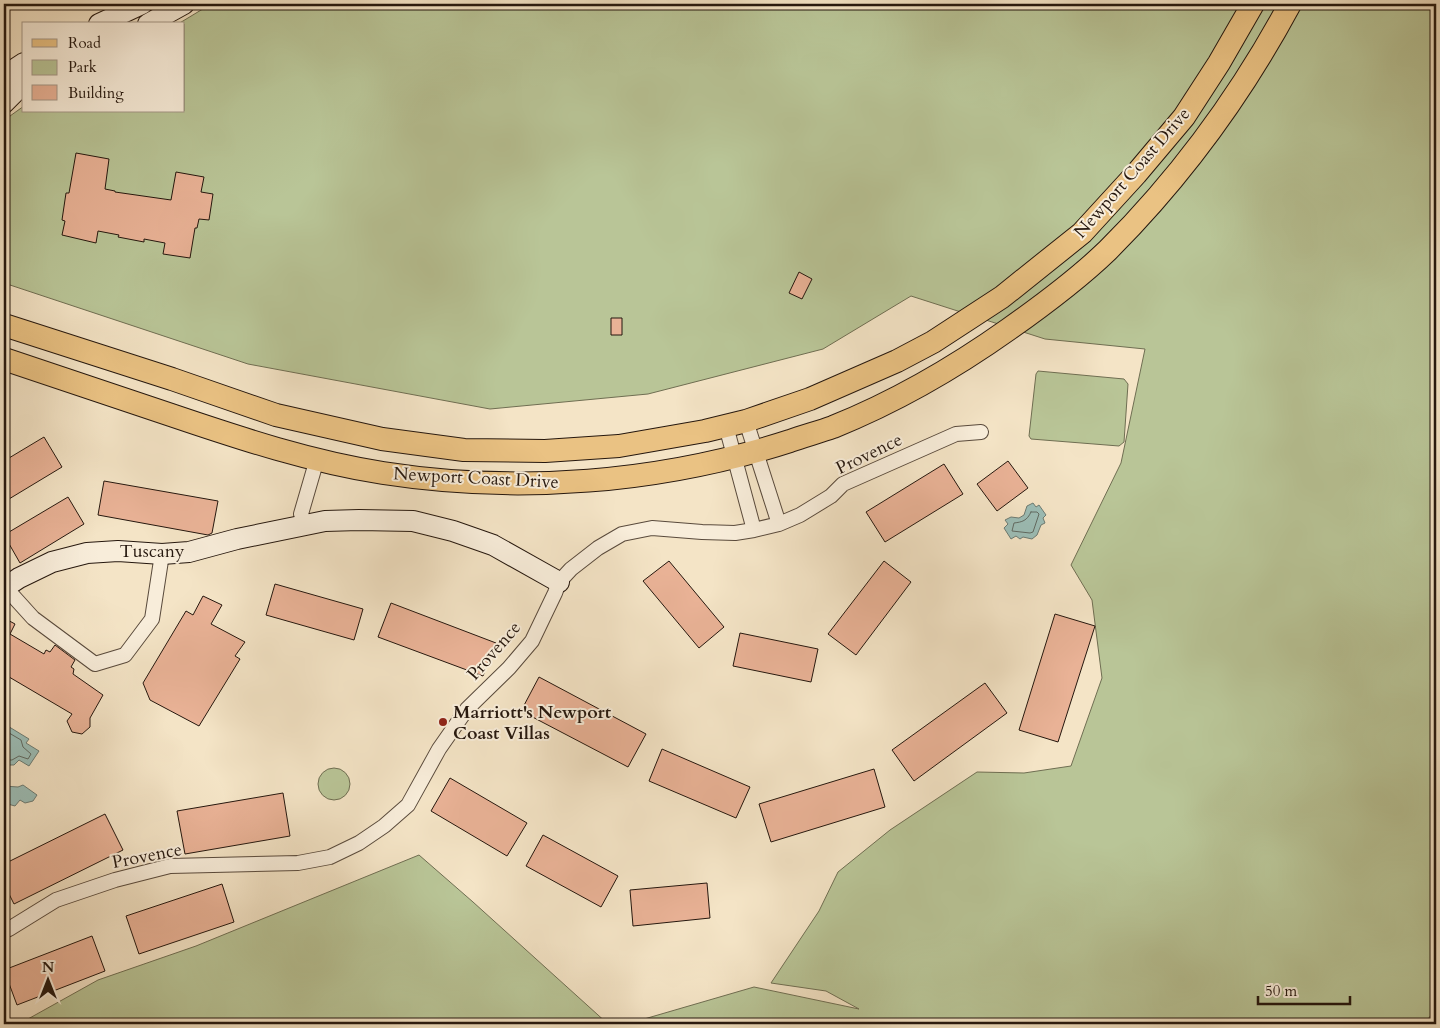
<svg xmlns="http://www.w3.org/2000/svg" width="1440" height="1028" viewBox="0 0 1440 1028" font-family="Cardo,serif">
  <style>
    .green { fill: #b9c597; stroke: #6f6e52 }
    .water { fill: #9cbeb7; stroke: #6c7b73 }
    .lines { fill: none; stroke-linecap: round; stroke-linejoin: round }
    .shore { stroke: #606a62; stroke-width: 1 }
    .building { fill: #e9b296; stroke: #25170e }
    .street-casing { stroke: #594a3c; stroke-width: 16 }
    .secondary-casing { stroke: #25170e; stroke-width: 22 }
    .primary-casing { stroke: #25170e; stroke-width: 24 }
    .street { stroke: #f8edda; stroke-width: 14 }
    .secondary { stroke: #f8edda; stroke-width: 20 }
    .primary { stroke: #eac283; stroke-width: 22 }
    .poi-dot { fill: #8f2418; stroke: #f8edda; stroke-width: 2 }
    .labels { text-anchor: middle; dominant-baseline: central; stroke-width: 4; stroke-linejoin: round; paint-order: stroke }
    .street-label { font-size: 18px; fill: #25170e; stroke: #f8edda }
    .poi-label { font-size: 18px; font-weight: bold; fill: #25170e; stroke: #f8edda; text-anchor: start }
  </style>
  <rect width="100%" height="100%" fill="#f4e4c6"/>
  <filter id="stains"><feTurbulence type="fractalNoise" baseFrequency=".004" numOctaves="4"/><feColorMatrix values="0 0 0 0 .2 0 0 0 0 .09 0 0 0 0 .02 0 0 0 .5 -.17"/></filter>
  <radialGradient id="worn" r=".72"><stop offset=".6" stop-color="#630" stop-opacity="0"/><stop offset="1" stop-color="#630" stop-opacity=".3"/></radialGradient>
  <!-- green -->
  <path class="green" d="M 211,4 L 1436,4 L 1436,1007 L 1425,1024 L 627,1024 L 754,987 L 859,1009 L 826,991 L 771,983 L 819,911 L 838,872 L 890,830 L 977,772 L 1024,773 L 1071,766 L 1102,678 L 1092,600 L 1071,565 L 1121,463 L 1145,349 L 1045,339 L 911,296 L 823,349 L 648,394 L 490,409 L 248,364 L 4,283 L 4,125 L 10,116 L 24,106 L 24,111 L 184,111 L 184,24 L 178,24 Z
    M 1038,371 L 1124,379 L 1128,384 L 1124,442 L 1119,446 L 1031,439 L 1029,436 L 1036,374 Z
    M318 784a16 16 0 1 1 32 0a16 16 0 1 1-32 0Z
    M 419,855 L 473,902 L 608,1024 L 19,1024 L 98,980 L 196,946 Z"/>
  <!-- water -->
  <path class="water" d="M 1033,503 L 1036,507 L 1039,505 L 1046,515 L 1043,518 L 1045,523 L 1041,525 L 1037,535 L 1032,539 L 1023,537 L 1020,539 L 1016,536 L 1011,539 L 1004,528 L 1008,524 L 1005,520 L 1011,517 L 1019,518 L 1024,515 L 1027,506 Z
    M 6,725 L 29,739 L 26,743 L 39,751 L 29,766 L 19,760 L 14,765 L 4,765 L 4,726 Z
    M 23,785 L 37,795 L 33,801 L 25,803 L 20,800 L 15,806 L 4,803 L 4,786 L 18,787 Z"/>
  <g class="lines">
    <!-- shore -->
    <path class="shore" d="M 1031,512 L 1037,512 L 1039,514 L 1033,532 L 1030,533 L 1012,531 L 1014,523 C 1022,522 1027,521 1031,512 Z
      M 4,730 L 21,740 L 23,747 L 31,754 L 28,759 L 19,756 L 12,760 L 4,760"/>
  </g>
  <!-- building -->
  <path class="building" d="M 76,153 L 109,159 L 105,189 L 115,191 L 115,192 L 171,200 L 176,172 L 204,177 L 201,192 L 213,194 L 209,220 L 199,219 L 197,228 L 195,228 L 190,258 L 163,254 L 165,243 L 144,239 L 144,242 L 118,237 L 119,235 L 98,231 L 96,243 L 62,235 L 65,221 L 62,220 L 66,193 L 69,193 Z
    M 799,272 L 812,279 L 802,299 L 789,293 Z
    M 611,318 L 622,318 L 622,335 L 611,335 Z
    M 44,437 L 62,467 L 4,502 L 4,461 Z
    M 1008,461 L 1028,488 L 997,511 L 977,484 Z
    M 944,464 L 963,494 L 885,542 L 866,512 Z
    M 104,481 L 218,501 L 212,533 L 208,535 L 98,515 Z
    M 68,497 L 84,524 L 20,563 L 4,535 Z
    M 669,561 L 724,627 L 699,648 L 643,581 Z
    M 884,561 L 911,582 L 856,655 L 828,634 Z
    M 275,584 L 363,609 L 354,640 L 266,615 Z
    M 203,596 L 222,605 L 211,624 L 245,642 L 235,656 L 240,659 L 199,726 L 150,700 L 143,683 L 186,611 L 193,615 Z
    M 391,603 L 496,643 L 483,676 L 378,637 Z
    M 1055,614 L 1095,626 L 1058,742 L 1019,730 Z
    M 4,618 L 15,624 L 10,634 L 44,654 L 46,650 L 50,652 L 55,645 L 75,660 L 71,667 L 74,669 L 73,674 L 103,695 L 90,718 L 90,727 L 82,734 L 72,732 L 67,721 L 72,714 L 4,674 Z
    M 740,633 L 818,649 L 811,682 L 733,666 Z
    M 539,677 L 646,734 L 628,767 L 521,711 Z
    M 985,683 L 1007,713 L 914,781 L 892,750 Z
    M 662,749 L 750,787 L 736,818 L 649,781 Z
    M 874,769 L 885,807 L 771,842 L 759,804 Z
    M 450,778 L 527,823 L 507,856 L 431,811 Z
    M 283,793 L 290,836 L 185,854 L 177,811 Z
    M 105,814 L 123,850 L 14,904 L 4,884 L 4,864 Z
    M 543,835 L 618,876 L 601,907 L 526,866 Z
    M 707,883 L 710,918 L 633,926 L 630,890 Z
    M 222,884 L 234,922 L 139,954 L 126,916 Z
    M 92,936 L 105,971 L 17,1005 L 4,970 Z"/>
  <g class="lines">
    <defs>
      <path id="street" d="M 746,421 L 779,524
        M 726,426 L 754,530
        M 305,524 L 301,514 L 317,459
        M 5,587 L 33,618 L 95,664 L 125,655 L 152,619 L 162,554
        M 4,931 L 9,929 L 56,900 L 115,880 L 170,866 L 298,863 L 330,857 L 359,843 L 384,826 L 408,805 L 439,749 L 467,709 L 509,668 L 532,641 L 555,593 L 559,582 L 571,569 L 598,548 L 622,534 L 652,528 L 702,532 L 735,533 L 754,530 L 779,524 L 800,515 L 831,496 L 843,484 L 956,434 L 981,432"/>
      <path id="secondary" d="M 99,24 L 142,4
        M 148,24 L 184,4
        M 4,76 L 24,63
        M 4,103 L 17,90 L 24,86
        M 4,588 L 19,578 L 52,562 L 87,553 L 118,551 L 162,554 L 189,552 L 237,539 L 325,521 L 359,520 L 413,521 L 453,531 L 493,545 L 559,582"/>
      <path id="primary" d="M 4,325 L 172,379 L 276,415 L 382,439 L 464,450 L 545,451 L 619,446 L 705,431 L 746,421 L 810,399 L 897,361 L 933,342 L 1002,297 L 1082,233 L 1136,174 L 1184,117 L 1219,63 L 1253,4
        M 4,359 C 61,378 117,397 174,416 C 242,439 312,462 383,473 C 518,494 660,483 790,441 C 804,436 819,432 833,427 C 895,402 954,368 1009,329 C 1043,305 1078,279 1108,250 C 1181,177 1241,95 1290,4"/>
    </defs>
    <!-- street casing -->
    <use href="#street" class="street-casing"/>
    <!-- secondary casing -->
    <use href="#secondary" class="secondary-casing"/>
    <!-- primary casing -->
    <use href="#primary" class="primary-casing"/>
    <!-- street -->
    <use href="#street" class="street"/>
    <!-- secondary -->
    <use href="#secondary" class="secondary"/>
    <!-- primary -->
    <use href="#primary" class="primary"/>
  </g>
  <!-- markers -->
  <circle class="poi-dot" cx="443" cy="722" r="5"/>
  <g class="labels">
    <!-- street labels -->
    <g class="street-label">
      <text transform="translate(1132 173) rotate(-49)">Newport Coast Drive</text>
      <text transform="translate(869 454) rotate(-26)">Provence</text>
      <text transform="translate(476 478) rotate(3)">Newport Coast Drive</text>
      <text x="152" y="551">Tuscany</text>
      <text transform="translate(494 651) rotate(-49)">Provence</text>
      <text transform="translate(147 856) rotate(-11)">Provence</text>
    </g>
    <!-- poi labels -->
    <g class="poi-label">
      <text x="453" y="712">Marriott's Newport<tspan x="453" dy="21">Coast Villas</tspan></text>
    </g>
  </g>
  <!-- margin -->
  <rect width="1440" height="1028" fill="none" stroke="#f4e4c6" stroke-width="20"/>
  <rect x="5" y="5" width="1430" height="1018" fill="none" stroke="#25170e" stroke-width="2.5"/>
  <rect x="10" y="10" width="1420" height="1008" fill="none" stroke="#25170e"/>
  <!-- legend -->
  <rect x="22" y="22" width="162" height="90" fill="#f8edda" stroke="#a49788"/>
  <rect x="32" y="39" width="25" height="8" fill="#eac283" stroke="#a49788"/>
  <text x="68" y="48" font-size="15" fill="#25170e">Road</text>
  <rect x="32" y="60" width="25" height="15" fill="#b9c597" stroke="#a49788"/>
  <text x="68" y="72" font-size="15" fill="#25170e">Park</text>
  <rect x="32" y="85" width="25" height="15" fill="#e9b296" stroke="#a49788"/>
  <text x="68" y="98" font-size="15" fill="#25170e">Building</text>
  <!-- north arrow -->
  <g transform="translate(48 980)" stroke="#f8edda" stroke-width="4" paint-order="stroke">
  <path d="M0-4L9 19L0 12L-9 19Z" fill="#25170e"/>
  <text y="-8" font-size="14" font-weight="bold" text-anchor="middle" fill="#25170e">N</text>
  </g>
  <!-- scale -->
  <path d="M1258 996v8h92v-8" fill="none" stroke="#25170e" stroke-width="2.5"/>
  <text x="1265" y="996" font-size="15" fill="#25170e" stroke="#f8edda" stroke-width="4" paint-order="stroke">50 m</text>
  <rect width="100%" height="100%" filter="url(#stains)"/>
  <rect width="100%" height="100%" fill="url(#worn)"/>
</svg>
